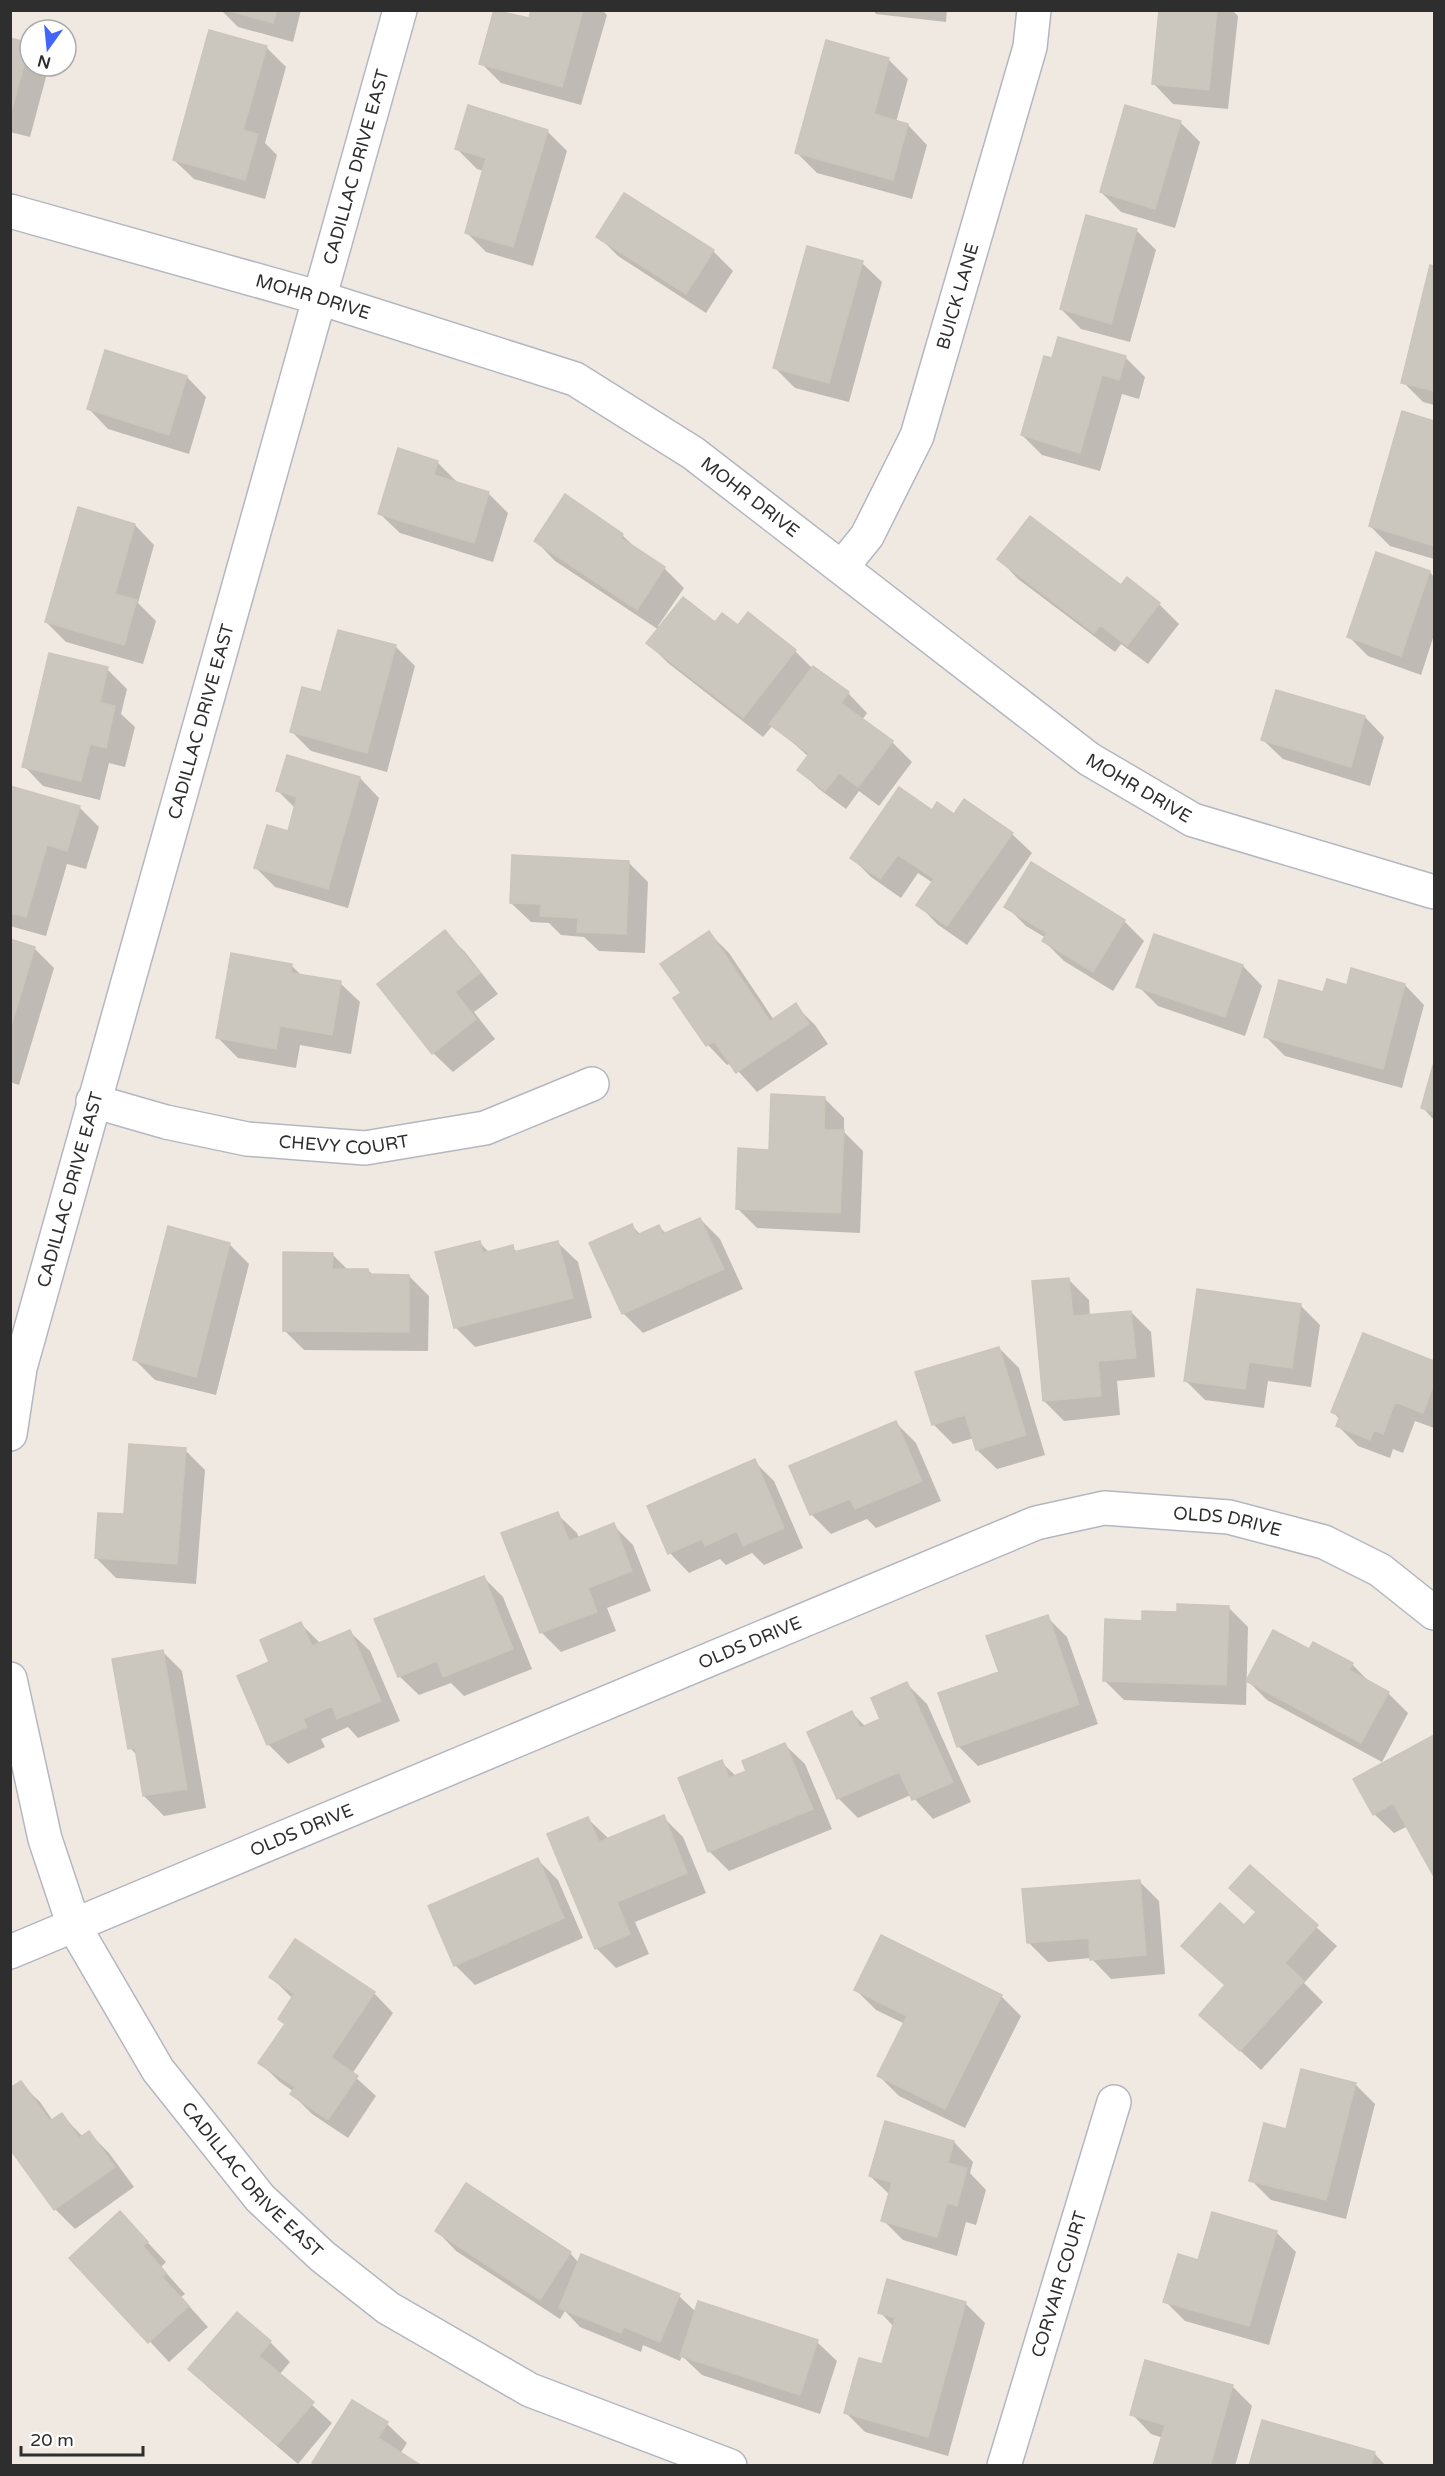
<svg xmlns="http://www.w3.org/2000/svg" width="1445" height="2476" viewBox="0 0 1445 2476" font-family="'Varela Round',sans-serif">
  <style>
    .shadow { fill: #0003 }
    .building { fill: #cbc7bf; stroke: #cbc5ba; stroke-width: 1.5 }
    .lines { fill: none; stroke-linecap: round; stroke-linejoin: round }
    .street-casing { stroke: #b4b7c1; stroke-width: 36 }
    .street { stroke: #fff; stroke-width: 33 }
    .labels { text-anchor: middle; dominant-baseline: central; stroke-width: 4.5; stroke-linejoin: round; paint-order: stroke }
    .street-label { font-size: 18px; fill: #2e2e2e; stroke: #fff }
  </style>
  <rect width="100%" height="100%" fill="#efe9e1"/>
  <!-- shadow -->
  <path class="shadow" d="M 221,10 L 301,10 L 293,42 L 238,27 Z
    M 533,10 L 602,10 L 607,15 L 581,105 L 501,83 L 481,63 L 530,20 Z
    M 873,10 L 947,10 L 946,22 L 876,14 Z
    M 1161,10 L 1232,10 L 1238,16 L 1228,109 L 1173,104 L 1154,84 Z
    M 10,39 L 30,45 L 30,66 L 49,66 L 30,137 L 10,132 Z
    M 266,47 L 286,67 L 265,143 L 277,155 L 265,199 L 194,179 L 174,160 Z
    M 888,59 L 908,79 L 896,122 L 908,125 L 927,145 L 912,199 L 817,173 L 797,153 Z
    M 1180,122 L 1200,142 L 1175,228 L 1121,212 L 1101,192 Z
    M 547,131 L 567,151 L 533,266 L 486,252 L 466,232 L 484,171 L 477,169 L 457,149 Z
    M 1136,230 L 1156,250 L 1130,342 L 1081,329 L 1061,309 Z
    M 598,236 L 713,251 L 733,271 L 706,313 L 618,256 Z
    M 862,263 L 882,282 L 849,402 L 795,388 L 775,368 Z
    M 1431,267 L 1434,268 L 1434,405 L 1423,402 L 1403,382 Z
    M 1125,357 L 1145,377 L 1139,399 L 1122,394 L 1100,471 L 1042,455 L 1022,435 L 1053,360 Z
    M 187,377 L 206,397 L 189,454 L 108,429 L 89,409 Z
    M 1403,413 L 1434,422 L 1434,559 L 1390,546 L 1370,526 Z
    M 437,462 L 457,482 L 488,493 L 508,513 L 493,562 L 400,533 L 380,514 Z
    M 135,525 L 154,545 L 138,603 L 156,621 L 143,664 L 66,642 L 46,622 Z
    M 622,535 L 640,552 L 664,568 L 684,588 L 658,626 L 660,628 L 715,624 L 738,627 L 748,614 L 796,652 L 813,669 L 848,693 L 867,713 L 862,720 L 892,742 L 912,762 L 879,806 L 859,791 L 846,809 L 819,789 L 799,770 L 809,757 L 773,725 L 763,737 L 668,663 L 648,643 L 659,630 L 555,561 L 536,541 Z
    M 999,559 L 1121,588 L 1159,604 L 1179,624 L 1148,664 L 1121,644 L 1115,652 L 1018,579 Z
    M 1430,572 L 1434,577 L 1434,635 L 1421,675 L 1368,656 L 1348,636 Z
    M 395,646 L 415,666 L 387,772 L 311,751 L 292,732 L 322,694 Z
    M 107,669 L 127,689 L 121,714 L 135,727 L 125,767 L 109,763 L 100,800 L 43,786 L 24,766 Z
    M 1365,717 L 1384,737 L 1370,786 L 1283,759 L 1263,740 Z
    M 360,778 L 379,798 L 348,908 L 275,887 L 256,868 L 289,833 L 296,809 L 278,791 Z
    M 10,788 L 79,807 L 99,827 L 86,869 L 67,864 L 46,936 L 10,926 Z
    M 932,812 L 954,816 L 1012,834 L 1032,853 L 967,945 L 937,924 L 918,904 L 933,883 L 918,873 L 901,898 L 871,877 L 851,857 Z
    M 628,862 L 648,882 L 645,953 L 599,951 L 584,937 L 561,935 L 549,923 L 531,922 L 511,903 Z
    M 1006,906 L 1124,921 L 1144,941 L 1113,991 L 1064,961 L 1044,941 L 1046,938 L 1026,926 Z
    M 445,932 L 465,952 L 498,994 L 474,1012 L 495,1039 L 453,1072 L 433,1053 Z
    M 709,933 L 729,953 L 774,1020 L 795,1005 L 815,1025 L 828,1044 L 757,1092 L 731,1063 L 727,1065 L 708,1045 L 675,998 L 683,993 Z
    M 10,941 L 34,948 L 54,968 L 19,1085 L 10,1082 Z
    M 291,965 L 302,976 L 340,983 L 360,1002 L 351,1054 L 300,1045 L 296,1068 L 238,1058 L 218,1038 Z
    M 1243,966 L 1262,986 L 1245,1036 L 1158,1006 L 1138,986 Z
    M 1405,985 L 1424,1005 L 1402,1088 L 1285,1056 L 1266,1037 L 1324,994 Z
    M 1434,1067 L 1434,1120 L 1423,1108 Z
    M 825,1099 L 844,1118 L 844,1132 L 863,1151 L 860,1233 L 757,1228 L 737,1208 L 771,1151 Z
    M 700,1219 L 720,1239 L 743,1289 L 643,1333 L 624,1314 L 591,1244 L 631,1225 L 641,1235 L 659,1227 L 667,1234 Z
    M 480,1243 L 490,1253 L 512,1247 L 518,1253 L 558,1243 L 578,1262 L 592,1318 L 475,1347 L 455,1327 Z
    M 229,1244 L 249,1264 L 216,1395 L 155,1380 L 135,1360 Z
    M 332,1254 L 348,1270 L 368,1270 L 374,1276 L 409,1276 L 429,1296 L 428,1351 L 304,1350 L 284,1330 Z
    M 1069,1280 L 1089,1300 L 1090,1316 L 1131,1312 L 1151,1332 L 1155,1377 L 1117,1381 L 1120,1415 L 1064,1421 L 1044,1401 Z
    M 1300,1305 L 1320,1325 L 1311,1387 L 1268,1381 L 1264,1408 L 1205,1400 L 1185,1380 Z
    M 1364,1335 L 1434,1363 L 1434,1428 L 1415,1421 L 1403,1453 L 1393,1449 L 1390,1458 L 1358,1446 L 1338,1426 L 1340,1420 L 1333,1412 Z
    M 999,1348 L 1019,1368 L 1045,1455 L 997,1469 L 977,1450 L 974,1438 L 953,1444 L 933,1424 Z
    M 896,1423 L 916,1443 L 941,1501 L 876,1528 L 867,1519 L 831,1534 L 811,1514 Z
    M 185,1450 L 205,1470 L 196,1584 L 116,1578 L 96,1558 L 126,1516 Z
    M 754,1461 L 774,1481 L 803,1548 L 764,1565 L 752,1553 L 726,1565 L 720,1559 L 689,1573 L 670,1553 Z
    M 557,1514 L 577,1533 L 579,1538 L 613,1525 L 633,1545 L 651,1591 L 607,1608 L 616,1631 L 561,1652 L 541,1632 Z
    M 483,1577 L 503,1597 L 532,1669 L 464,1696 L 451,1683 L 419,1695 L 399,1676 Z
    M 1228,1607 L 1248,1627 L 1246,1705 L 1124,1700 L 1104,1680 L 1143,1622 L 1179,1614 Z
    M 1047,1617 L 1067,1637 L 1098,1724 L 978,1766 L 958,1746 L 1000,1673 Z
    M 301,1624 L 321,1644 L 350,1632 L 370,1651 L 400,1721 L 358,1738 L 348,1727 L 321,1739 L 325,1747 L 288,1764 L 268,1744 L 271,1663 Z
    M 1309,1651 L 1352,1664 L 1372,1685 L 1388,1693 L 1408,1713 L 1382,1762 L 1267,1700 L 1248,1681 Z
    M 163,1652 L 182,1671 L 206,1808 L 164,1816 L 144,1796 L 138,1756 L 130,1748 Z
    M 907,1684 L 927,1704 L 971,1802 L 933,1819 L 911,1795 L 858,1818 L 838,1798 L 852,1713 L 866,1727 L 882,1719 Z
    M 1434,1737 L 1434,1874 L 1408,1826 L 1394,1833 L 1374,1814 Z
    M 785,1745 L 805,1764 L 832,1829 L 729,1871 L 709,1851 L 721,1762 L 736,1776 L 748,1772 Z
    M 663,1817 L 683,1837 L 706,1893 L 635,1922 L 649,1954 L 616,1968 L 596,1948 L 588,1819 L 608,1838 Z
    M 538,1860 L 558,1880 L 583,1938 L 475,1985 L 455,1965 Z
    M 1250,1867 L 1337,1946 L 1304,1983 L 1323,2002 L 1261,2070 L 1201,2014 L 1226,1986 L 1203,1965 L 1257,1913 L 1231,1888 Z
    M 1139,1881 L 1159,1901 L 1165,1974 L 1111,1979 L 1091,1958 L 1048,1962 L 1028,1942 Z
    M 271,1977 L 374,1993 L 393,2013 L 352,2074 L 376,2096 L 348,2138 L 312,2114 L 292,2094 L 294,2092 L 280,2082 L 260,2063 L 286,2025 L 280,2019 L 293,1999 Z
    M 856,1990 L 1001,1996 L 1021,2016 L 965,2128 L 899,2096 L 879,2076 L 905,2024 L 876,2010 Z
    M 20,2083 L 40,2102 L 53,2121 L 62,2115 L 83,2137 L 89,2133 L 109,2153 L 134,2187 L 75,2229 L 55,2209 Z
    M 1355,2084 L 1375,2104 L 1346,2219 L 1271,2200 L 1251,2180 L 1288,2130 Z
    M 954,2142 L 973,2162 L 970,2173 L 986,2190 L 976,2225 L 966,2222 L 957,2256 L 903,2240 L 883,2220 L 890,2195 L 870,2176 Z
    M 120,2213 L 166,2262 L 161,2267 L 185,2294 L 181,2297 L 208,2327 L 169,2362 L 72,2258 Z
    M 437,2231 L 570,2253 L 579,2263 L 679,2296 L 696,2312 L 817,2342 L 837,2361 L 820,2414 L 702,2375 L 682,2356 L 680,2361 L 643,2345 L 641,2352 L 580,2327 L 565,2311 L 560,2319 L 456,2251 Z
    M 1276,2232 L 1296,2252 L 1269,2345 L 1185,2321 L 1165,2301 L 1199,2262 Z
    M 965,2303 L 985,2323 L 948,2456 L 865,2432 L 845,2412 L 883,2366 L 894,2327 L 880,2312 Z
    M 270,2342 L 290,2362 L 279,2375 L 332,2423 L 298,2464 L 210,2389 L 190,2369 Z
    M 1232,2386 L 1252,2406 L 1235,2466 L 1155,2466 L 1163,2438 L 1151,2434 L 1132,2414 Z
    M 353,2402 L 387,2424 L 407,2443 L 400,2454 L 316,2466 Z
    M 1374,2453 L 1386,2466 L 1251,2466 Z"/>
  <!-- building -->
  <path class="building" d="M 226,10 L 277,10 L 273,23 Z
    M 494,10 L 529,18 L 531,10 L 583,10 L 562,87 L 479,64 Z
    M 1159,10 L 1217,10 L 1209,90 L 1152,84 Z
    M 209,30 L 267,46 L 243,130 L 258,134 L 245,180 L 173,160 Z
    M 10,38 L 30,43 L 10,116 Z
    M 826,40 L 889,58 L 874,114 L 908,124 L 893,180 L 795,153 Z
    M 468,105 L 548,130 L 513,247 L 465,233 L 486,158 L 455,149 Z
    M 1125,105 L 1181,121 L 1155,209 L 1100,192 Z
    M 624,193 L 714,250 L 686,294 L 596,237 Z
    M 1086,215 L 1137,229 L 1111,324 L 1060,309 Z
    M 807,246 L 863,261 L 829,383 L 773,368 Z
    M 1430,265 L 1434,266 L 1434,391 L 1401,383 Z
    M 1058,337 L 1126,356 L 1119,380 L 1102,375 L 1080,453 L 1021,435 L 1044,356 L 1052,358 Z
    M 105,350 L 187,376 L 169,435 L 87,409 Z
    M 1402,411 L 1434,421 L 1434,546 L 1369,526 Z
    M 398,448 L 438,461 L 434,475 L 489,492 L 474,543 L 378,514 Z
    M 565,494 L 623,534 L 621,538 L 665,567 L 637,610 L 534,541 Z
    M 78,507 L 135,524 L 115,594 L 137,600 L 124,645 L 45,622 Z
    M 1030,516 L 1121,585 L 1127,577 L 1160,603 L 1127,646 L 1100,625 L 1094,633 L 997,559 Z
    M 1376,552 L 1430,571 L 1401,656 L 1347,637 Z
    M 683,597 L 715,622 L 722,613 L 738,625 L 748,612 L 796,650 L 743,718 L 646,643 Z
    M 338,630 L 396,645 L 367,753 L 290,732 L 302,687 L 321,692 Z
    M 49,653 L 108,667 L 100,702 L 115,706 L 106,748 L 90,744 L 81,781 L 22,767 Z
    M 813,666 L 849,692 L 841,703 L 893,741 L 858,787 L 839,773 L 825,791 L 797,770 L 809,754 L 769,724 Z
    M 1276,690 L 1365,716 L 1351,767 L 1261,740 Z
    M 287,755 L 360,777 L 328,889 L 254,868 L 267,825 L 288,831 L 297,797 L 276,791 Z
    M 10,786 L 80,806 L 67,851 L 47,845 L 26,917 L 10,913 Z
    M 899,787 L 932,810 L 937,802 L 954,814 L 964,799 L 1013,833 L 947,926 L 916,905 L 934,879 L 898,855 L 880,879 L 850,858 Z
    M 512,855 L 629,861 L 626,934 L 577,932 L 578,918 L 540,916 L 541,904 L 510,903 Z
    M 1031,862 L 1125,920 L 1093,972 L 1042,941 L 1047,933 L 1004,907 Z
    M 445,930 L 480,973 L 455,992 L 476,1019 L 432,1054 L 377,984 Z
    M 709,931 L 770,1021 L 796,1003 L 809,1024 L 736,1073 L 714,1041 L 706,1046 L 673,998 L 681,993 L 660,964 Z
    M 1154,934 L 1243,965 L 1225,1017 L 1136,987 Z
    M 10,939 L 35,947 L 10,1030 Z
    M 231,953 L 292,964 L 291,973 L 341,981 L 332,1035 L 280,1026 L 276,1049 L 216,1038 Z
    M 1351,968 L 1405,984 L 1383,1069 L 1264,1037 L 1279,980 L 1323,992 L 1327,979 L 1347,985 Z
    M 1434,1062 L 1434,1112 L 1421,1108 Z
    M 771,1094 L 825,1097 L 824,1130 L 844,1130 L 840,1213 L 736,1209 L 738,1148 L 769,1150 Z
    M 700,1218 L 724,1269 L 622,1314 L 589,1243 L 632,1224 L 637,1235 L 659,1225 L 663,1234 Z
    M 168,1226 L 230,1243 L 196,1377 L 133,1360 Z
    M 480,1241 L 483,1253 L 513,1245 L 514,1252 L 558,1241 L 573,1298 L 454,1328 L 435,1252 Z
    M 283,1252 L 333,1253 L 332,1269 L 368,1269 L 369,1274 L 409,1275 L 409,1332 L 283,1331 Z
    M 1069,1278 L 1073,1316 L 1131,1311 L 1136,1358 L 1098,1361 L 1101,1396 L 1043,1401 L 1032,1281 Z
    M 1197,1289 L 1301,1304 L 1292,1368 L 1249,1362 L 1245,1389 L 1184,1381 Z
    M 1363,1333 L 1434,1361 L 1434,1384 L 1423,1413 L 1395,1402 L 1383,1434 L 1374,1430 L 1370,1440 L 1336,1426 L 1340,1416 L 1331,1412 Z
    M 999,1347 L 1026,1435 L 976,1450 L 965,1415 L 932,1425 L 915,1372 Z
    M 896,1421 L 922,1481 L 855,1509 L 850,1499 L 810,1515 L 789,1466 Z
    M 129,1444 L 186,1448 L 177,1564 L 95,1558 L 98,1513 L 124,1514 Z
    M 755,1459 L 784,1528 L 743,1546 L 737,1531 L 705,1546 L 702,1539 L 668,1554 L 647,1506 Z
    M 558,1512 L 569,1541 L 614,1523 L 632,1571 L 588,1588 L 597,1612 L 540,1633 L 501,1533 Z
    M 484,1576 L 513,1649 L 443,1677 L 437,1661 L 398,1677 L 374,1619 Z
    M 1177,1604 L 1229,1606 L 1226,1685 L 1103,1681 L 1105,1619 L 1142,1621 L 1142,1611 L 1177,1612 Z
    M 1048,1615 L 1079,1704 L 957,1747 L 938,1693 L 999,1672 L 986,1636 Z
    M 301,1622 L 312,1646 L 350,1630 L 381,1701 L 337,1719 L 332,1706 L 303,1719 L 307,1727 L 267,1745 L 237,1676 L 269,1662 L 260,1640 Z
    M 1273,1630 L 1309,1649 L 1313,1642 L 1353,1663 L 1349,1670 L 1389,1692 L 1361,1743 L 1246,1681 Z
    M 163,1650 L 187,1789 L 143,1796 L 135,1748 L 128,1749 L 112,1659 Z
    M 907,1682 L 953,1782 L 912,1800 L 899,1772 L 837,1799 L 807,1732 L 852,1711 L 860,1728 L 880,1719 L 871,1698 Z
    M 1434,1735 L 1434,1874 L 1433,1875 L 1393,1803 L 1373,1815 L 1353,1779 Z
    M 785,1743 L 813,1809 L 708,1852 L 678,1778 L 722,1760 L 729,1778 L 746,1771 L 742,1761 Z
    M 664,1815 L 687,1873 L 617,1902 L 630,1934 L 595,1949 L 547,1834 L 588,1817 L 599,1842 Z
    M 538,1858 L 564,1918 L 454,1966 L 428,1906 Z
    M 1250,1865 L 1318,1925 L 1285,1963 L 1304,1981 L 1240,2051 L 1199,2015 L 1225,1985 L 1181,1946 L 1220,1903 L 1244,1925 L 1256,1912 L 1229,1888 Z
    M 1140,1880 L 1146,1955 L 1090,1960 L 1089,1938 L 1027,1943 L 1022,1889 Z
    M 881,1935 L 1002,1995 L 945,2109 L 877,2076 L 907,2016 L 854,1990 Z
    M 295,1939 L 375,1992 L 331,2057 L 358,2076 L 328,2120 L 290,2094 L 295,2087 L 258,2063 L 285,2024 L 278,2019 L 294,1994 L 269,1977 Z
    M 1301,2069 L 1356,2083 L 1326,2200 L 1249,2181 L 1264,2123 L 1286,2129 Z
    M 21,2081 L 50,2121 L 62,2113 L 79,2138 L 89,2131 L 115,2167 L 54,2210 L 10,2149 L 10,2088 Z
    M 885,2121 L 954,2141 L 948,2163 L 967,2168 L 957,2206 L 947,2203 L 937,2237 L 881,2221 L 892,2182 L 869,2176 Z
    M 466,2183 L 571,2252 L 540,2300 L 435,2231 Z
    M 120,2211 L 148,2242 L 143,2246 L 166,2273 L 162,2277 L 189,2306 L 148,2343 L 69,2258 Z
    M 1212,2212 L 1277,2231 L 1249,2326 L 1163,2302 L 1178,2254 L 1198,2260 Z
    M 581,2254 L 680,2294 L 660,2342 L 624,2327 L 621,2333 L 559,2308 Z
    M 887,2279 L 966,2302 L 928,2437 L 844,2413 L 859,2358 L 882,2364 L 895,2318 L 878,2313 Z
    M 698,2301 L 818,2340 L 800,2395 L 680,2356 Z
    M 237,2312 L 271,2341 L 259,2356 L 314,2402 L 277,2445 L 188,2369 Z
    M 1145,2360 L 1233,2385 L 1210,2466 L 1153,2466 L 1165,2425 L 1130,2415 Z
    M 352,2400 L 388,2422 L 378,2438 L 422,2466 L 315,2466 L 312,2463 Z
    M 1262,2420 L 1375,2452 L 1371,2466 L 1249,2466 Z"/>
  <g class="lines">
    <defs>
      <g id="street">
        <path id="s1" d="M 10,211 L 320,298 L 575,379 L 693,453 L 1089,759 L 1193,820 L 1434,892"/>
        <path id="s2" d="M 842,567 L 867,536 L 917,436 L 1030,47 L 1034,10"/>
        <path id="s3" d="M 93,1101 L 166,1122 L 247,1139 L 365,1148 L 485,1128 L 592,1084"/>
        <path id="s4" d="M 10,1434 L 20,1368 L 400,10"/>
        <path id="s5" d="M 10,1679 L 45,1839 L 74,1926 L 158,2070 L 260,2198 L 322,2256 L 388,2308 L 530,2390 L 730,2466"/>
        <path id="s6" d="M 10,1952 L 1036,1523 L 1104,1508 L 1229,1517 L 1324,1542 L 1380,1570 L 1434,1613"/>
        <path id="s7" d="M 1004,2466 L 1114,2102"/>
      </g>
    </defs>
    <!-- street casing -->
    <use href="#street" class="street-casing"/>
    <!-- street -->
    <use href="#street" class="street"/>
  </g>
  <g class="labels">
    <!-- street labels -->
    <g class="street-label">
      <text stroke="none"><textPath href="#s4" startOffset="1314">CADILLAC DRIVE EAST</textPath></text>
      <text stroke="none"><textPath href="#s1" startOffset="315">MOHR DRIVE</textPath></text>
      <text stroke="none"><textPath href="#s2" startOffset="297">BUICK LANE</textPath></text>
      <text stroke="none"><textPath href="#s1" startOffset="801">MOHR DRIVE</textPath></text>
      <text stroke="none"><textPath href="#s4" startOffset="738">CADILLAC DRIVE EAST</textPath></text>
      <text stroke="none"><textPath href="#s1" startOffset="1287">MOHR DRIVE</textPath></text>
      <text stroke="none"><textPath href="#s3" startOffset="256">CHEVY COURT</textPath></text>
      <text stroke="none"><textPath href="#s4" startOffset="252">CADILLAC DRIVE EAST</textPath></text>
      <text stroke="none"><textPath href="#s6" startOffset="1306">OLDS DRIVE</textPath></text>
      <text stroke="none"><textPath href="#s6" startOffset="802">OLDS DRIVE</textPath></text>
      <text stroke="none"><textPath href="#s6" startOffset="316">OLDS DRIVE</textPath></text>
      <text stroke="none"><textPath href="#s5" startOffset="567">CADILLAC DRIVE EAST</textPath></text>
      <text stroke="none"><textPath href="#s7" startOffset="190">CORVAIR COURT</textPath></text>
    </g>
  </g>
  <!-- border -->
  <rect width="1445" height="2476" fill="none" stroke="#2e2e2e" stroke-width="24"/>
  <!-- north arrow -->
  <g transform="translate(48 48) rotate(195)"><circle r="28" fill="#ffffff" stroke="#ababab" stroke-width="1.5"/>
  <path d="M0-4.5L10 22L0 15L-10 22Z" fill="#4264fb"/>
  <text y="-9" font-size="16" font-weight="bold" text-anchor="middle" fill="#2e2e2e">N</text>
  </g>
  <!-- scale -->
  <path d="M21 2446v9h122v-9" fill="none" stroke="#2e2e2e" stroke-width="3"/>
  <text x="30" y="2446" font-size="18" fill="#2e2e2e" stroke="#ffffff" stroke-width="4.5" paint-order="stroke">20 m</text>
</svg>
